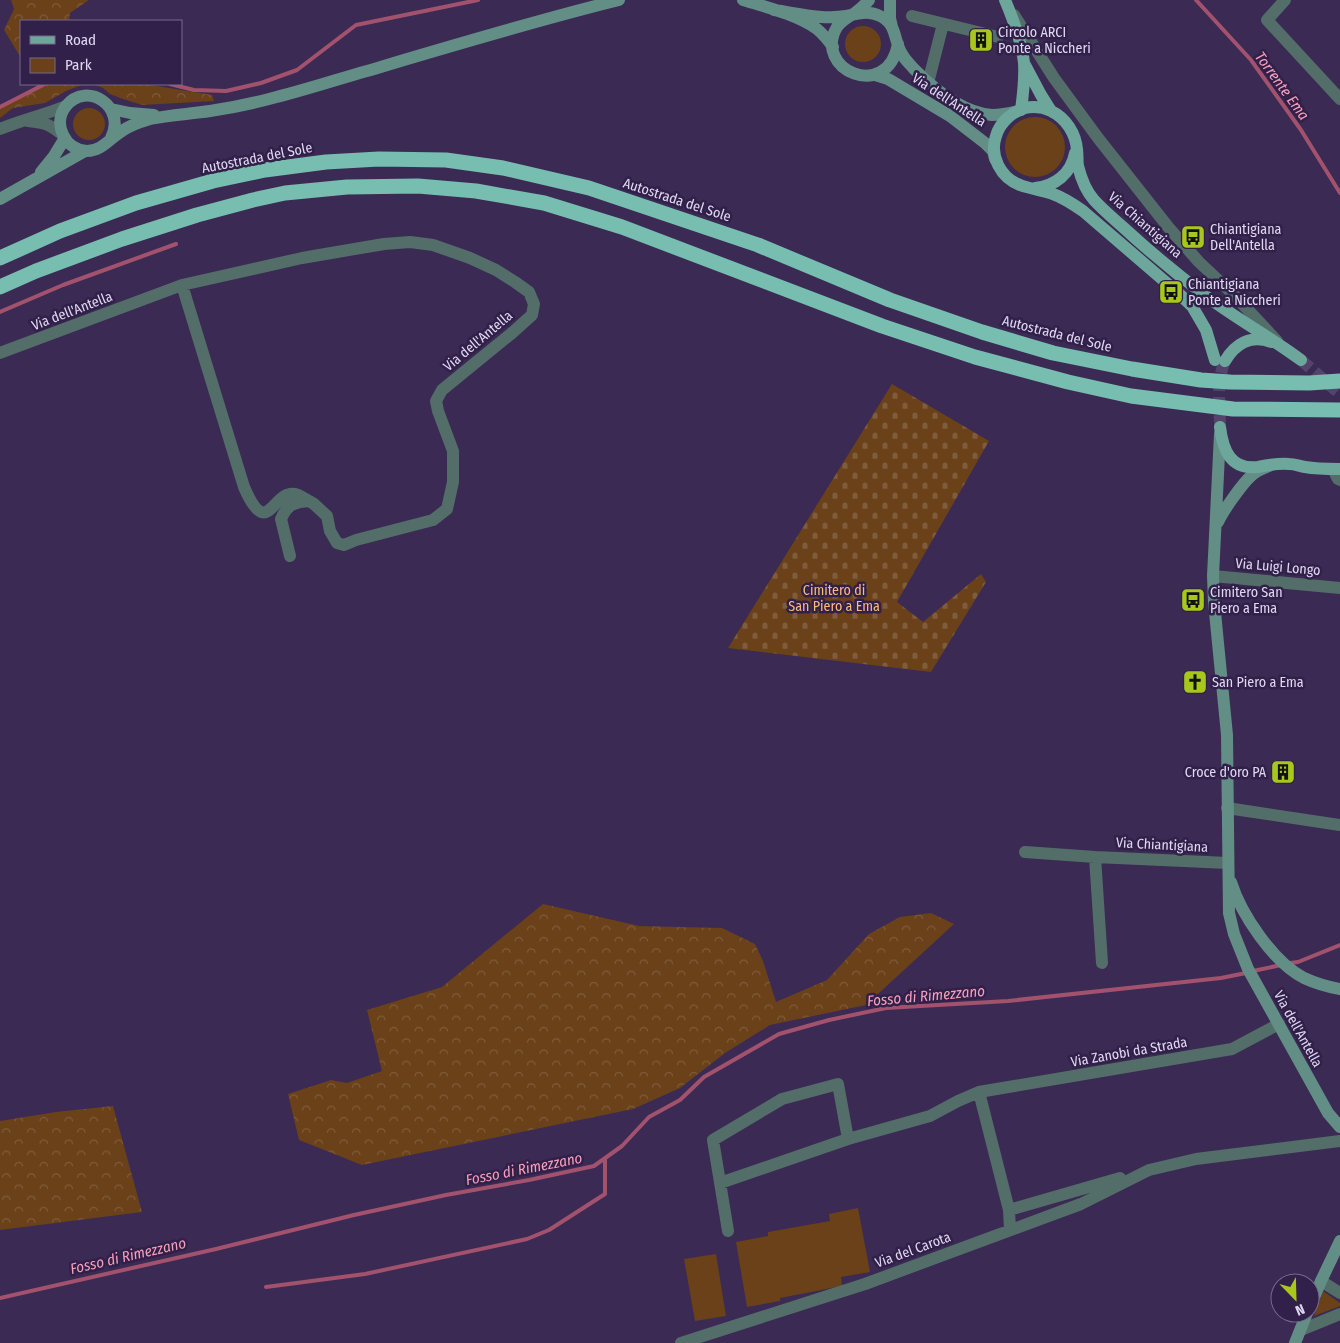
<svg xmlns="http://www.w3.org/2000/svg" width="1340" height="1343" viewBox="0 0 1340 1343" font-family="'Fira Sans Condensed',sans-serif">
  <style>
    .green { fill: #6a4119 }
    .forest { fill: url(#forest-crowns) }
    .cemetery { fill: url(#cemetery-stones) }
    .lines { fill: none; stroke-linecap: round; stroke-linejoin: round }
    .stream { stroke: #a2526c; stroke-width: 4 }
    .primary-tunnel { stroke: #54446c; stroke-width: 12; stroke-dasharray: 12 6; stroke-linecap: butt }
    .street { stroke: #536e69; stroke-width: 12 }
    .secondary { stroke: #628e86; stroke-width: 12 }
    .primary { stroke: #6da79c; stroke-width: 12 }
    .highway { stroke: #77bdb0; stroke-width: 15 }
    .labels { text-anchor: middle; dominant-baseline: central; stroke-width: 5; stroke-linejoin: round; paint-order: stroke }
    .poi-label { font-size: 14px; fill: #e0d7f1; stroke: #312049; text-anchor: start }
    .street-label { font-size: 14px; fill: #e0d7f1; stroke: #312049 }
    .park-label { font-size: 14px; fill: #ffb97d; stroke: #312049 }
    .water-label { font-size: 15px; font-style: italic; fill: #f99fba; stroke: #312049 }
  </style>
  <defs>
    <pattern id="forest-crowns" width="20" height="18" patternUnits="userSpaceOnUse" patternTransform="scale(1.25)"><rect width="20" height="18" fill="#6a4119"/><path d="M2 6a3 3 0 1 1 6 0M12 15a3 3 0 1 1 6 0" fill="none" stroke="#7f5c3b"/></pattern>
    <pattern id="cemetery-stones" width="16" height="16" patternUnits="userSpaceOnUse" patternTransform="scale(1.25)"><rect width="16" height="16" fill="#6a4119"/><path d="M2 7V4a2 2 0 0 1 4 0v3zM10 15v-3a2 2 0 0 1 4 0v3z" fill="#7f5c3b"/></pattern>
  </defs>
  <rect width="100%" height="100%" fill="#3b2a54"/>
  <!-- green -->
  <path class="green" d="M845 44a18 18 0 1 1 36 0a18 18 0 1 1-36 0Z
    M73 124a16 16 0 1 1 32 0a16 16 0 1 1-32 0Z
    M1005 147a30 30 0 1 1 60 0a30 30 0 1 1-60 0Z
    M 858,1208 L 870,1272 L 841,1277 L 842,1286 L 780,1298 L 780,1301 L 747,1307 L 736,1242 L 768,1236 L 768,1232 L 830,1221 L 829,1214 Z
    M 716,1254 L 726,1316 L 695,1321 L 684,1259 Z
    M 1323,1291 L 1340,1303 L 1340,1306 L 1314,1316 Z"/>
  <!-- forest -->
  <path class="forest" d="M 11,0 L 89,0 L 70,13 L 69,21 L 21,21 L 21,58 L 4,30 L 14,9 Z
    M 38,84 L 84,84 L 66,91 L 45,103 L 13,108 L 0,118 L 0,107 L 38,85 Z
    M 89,84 L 144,84 L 212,95 L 214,101 L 142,105 L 120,98 L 110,94 L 103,88 L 96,85 Z
    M 543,904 L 639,926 L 722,928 L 755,944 L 763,961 L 776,1002 L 827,980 L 869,934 L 900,917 L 931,913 L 954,924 L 866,1005 L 770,1025 L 725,1053 L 680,1088 L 633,1109 L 362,1165 L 299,1140 L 288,1094 L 331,1080 L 347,1083 L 382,1071 L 367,1010 L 442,987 Z
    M 113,1106 L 142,1212 L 0,1230 L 0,1121 L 56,1112 Z"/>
  <!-- cemetery -->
  <path class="cemetery" d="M 892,384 L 989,441 L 897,602 L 923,622 L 981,574 L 986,582 L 931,672 L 728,648 Z"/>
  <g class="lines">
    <!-- stream -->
    <path class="stream" d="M 1196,0 L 1251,60 L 1301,130 L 1340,193
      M 170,84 L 194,90 L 226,91 L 261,83 L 297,70 L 356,25 L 478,0
      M 0,107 L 45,84
      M 0,312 L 63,285 L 176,244
      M 1290,963 L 1298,962 L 1340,945
      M 1253,971 L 1281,965
      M 266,1287 L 365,1274 L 527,1239 L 549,1230 L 605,1194 L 605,1158
      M 0,1298 L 216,1249 L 354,1215 L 446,1195 L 529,1180 L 594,1166 L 622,1146 L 649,1117 L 680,1100 L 704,1077 L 779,1034 L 829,1020 L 886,1008 L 1008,1001 L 1221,978 L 1246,973"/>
    <!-- primary-tunnel -->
    <path class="primary-tunnel" d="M 1301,360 L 1340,394
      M 1220,427 C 1220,406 1216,381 1225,361"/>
    <!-- street -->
    <path class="street" d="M 1285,0 L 1267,20 L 1340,99
      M 1014,15 L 1054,78 L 1098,138 L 1169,228 L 1199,262 L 1235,296 L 1277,341
      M 912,16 L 998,37
      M 928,83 L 943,24
      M 28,121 C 46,123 49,124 63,135
      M 0,129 C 22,120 44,115 66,106
      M 182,285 L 244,487 C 268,542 272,490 295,494 C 300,495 305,499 309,501
      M 0,353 L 182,285 L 302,258 L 384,244 L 410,242 L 433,245 L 470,258 L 496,270 L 515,282 L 529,292 L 534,304 L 532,315 L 512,333 L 442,390 L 436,401 L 438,411 L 453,451 L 453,482 L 447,509 L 433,520 L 356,540 L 344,545 L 337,543 L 330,531 L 327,516 L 314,504 L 309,501 L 300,502 L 291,505 L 287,509 L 284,513 L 281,519 L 290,556
      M 1338,469 L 1335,473 L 1338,479 L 1340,480
      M 1213,576 L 1340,588
      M 1227,808 L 1340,825
      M 1025,852 L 1095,857 L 1228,863
      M 1095,857 L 1102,963
      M 979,1092 L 1009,1210 L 1010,1230
      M 720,1183 L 848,1139 L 930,1116 L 958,1101 L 979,1092 L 1232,1049 L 1279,1024
      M 1009,1210 L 1120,1178
      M 728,1231 L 713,1140 L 782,1099 L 838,1084 L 848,1139
      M 1321,1281 L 1340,1293
      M 1301,1330 L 1340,1314
      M 681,1343 L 865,1284 L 1081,1204 L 1149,1170 L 1196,1159 L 1340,1141"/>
    <!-- secondary -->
    <path class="secondary" d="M 743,0 C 766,7 798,15 817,29 C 823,34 828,40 833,47
      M 869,0 C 865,5 860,9 855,13 C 848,17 842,20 837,27 C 812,69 887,103 898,44
      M 890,0 L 890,18 L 892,27
      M 774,10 C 797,13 822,20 846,16 C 858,14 868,10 880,16 C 898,25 893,40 902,54 C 905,60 910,64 914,69 C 933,88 963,113 992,115 C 1001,115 1010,113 1018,111
      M 875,75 L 888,79 L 950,116 L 985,143 L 993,151 L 995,159
      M 111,109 L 130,113 L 154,115
      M 111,138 C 127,107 87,80 66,106 C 52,124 65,150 87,151 C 102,151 110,138 122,131 C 130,125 140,122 150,119 C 169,115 190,114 210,111 C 230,108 250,104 269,99 C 302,91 335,80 367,71 C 451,46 534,21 619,0
      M 41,172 L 54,156 L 65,138
      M 0,199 L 85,151
      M 1220,434 L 1213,576 L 1214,602 L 1227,735 L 1229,913 L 1234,934 L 1248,969 L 1328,1113 L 1340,1127
      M 1218,522 C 1223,511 1242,484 1251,476 C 1256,471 1262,469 1269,466
      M 1231,882 C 1241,914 1273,962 1304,978 C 1315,983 1328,987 1340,989
      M 1310,1307 L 1321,1281 L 1340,1241
      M 1295,1343 L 1307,1313"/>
    <!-- primary -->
    <path class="primary" d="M 1005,0 C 1013,19 1022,43 1024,63 C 1025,78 1023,95 1021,110
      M 1024,63 L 1041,95 L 1051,111
      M 1035,188 C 1055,186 1071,174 1075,153
      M 1215,360 L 1206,330 L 1192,306 L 1176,291 L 1083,211 C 1073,204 1064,198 1053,194 C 1042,190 1030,189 1020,185 C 1001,178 989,156 996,136 C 1000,122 1012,112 1025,108 C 1034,106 1043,107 1051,111 C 1066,118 1076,134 1077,150 C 1078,155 1077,160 1078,166 C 1081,178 1085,190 1094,200 C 1103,210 1114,219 1124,228 C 1150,252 1178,275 1206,296 C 1237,319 1270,337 1301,360
      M 1225,361 C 1235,344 1251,334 1271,342
      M 1220,427 C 1223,451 1231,470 1258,467 C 1268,465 1279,463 1289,464 C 1295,464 1299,466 1305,467 C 1316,469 1328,469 1340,469"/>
    <!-- highway -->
    <path class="highway" d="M 0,258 L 60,231 L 136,203 L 213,181 L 265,170 L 326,162 L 379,159 L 446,160 L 503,168 L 589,188 L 758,245 L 890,300 L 982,332 L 1053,353 L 1132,369 L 1201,380 L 1230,382 L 1309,383 L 1340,381
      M 0,287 L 36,271 L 122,239 L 197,215 L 253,200 L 285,193 L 347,187 L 418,186 L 476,191 L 544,203 L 622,227 L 882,326 L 975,357 L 1068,382 L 1131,396 L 1233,409 L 1340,410"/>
  </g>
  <!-- icons -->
  <defs>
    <symbol id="building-square" viewBox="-11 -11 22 22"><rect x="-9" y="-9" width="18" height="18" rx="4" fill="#a8c71d" stroke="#312049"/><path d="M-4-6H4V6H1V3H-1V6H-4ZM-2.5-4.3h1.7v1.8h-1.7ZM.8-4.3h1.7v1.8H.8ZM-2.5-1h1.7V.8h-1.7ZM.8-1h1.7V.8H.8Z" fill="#111"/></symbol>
    <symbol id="bus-square" viewBox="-11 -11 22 22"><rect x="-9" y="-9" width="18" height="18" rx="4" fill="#a8c71d" stroke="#312049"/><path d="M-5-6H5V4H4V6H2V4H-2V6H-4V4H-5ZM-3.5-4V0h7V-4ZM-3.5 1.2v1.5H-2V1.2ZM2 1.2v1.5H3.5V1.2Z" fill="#111"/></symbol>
    <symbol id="church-square" viewBox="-11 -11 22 22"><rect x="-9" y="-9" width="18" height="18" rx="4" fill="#a8c71d" stroke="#312049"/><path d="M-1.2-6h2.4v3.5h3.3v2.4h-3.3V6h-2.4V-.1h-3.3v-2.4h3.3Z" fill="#111"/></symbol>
  </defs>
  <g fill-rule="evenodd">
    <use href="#building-square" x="967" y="26" width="28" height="28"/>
    <use href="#bus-square" x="1179" y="223" width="28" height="28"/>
    <use href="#bus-square" x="1157" y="278" width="28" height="28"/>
    <use href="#bus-square" x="1179" y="586" width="28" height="28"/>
    <use href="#church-square" x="1181" y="668" width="28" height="28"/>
    <use href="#building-square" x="1269" y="758" width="28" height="28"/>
  </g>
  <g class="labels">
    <!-- poi labels -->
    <g class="poi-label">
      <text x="998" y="32">Circolo ARCI<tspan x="998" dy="16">Ponte a Niccheri</tspan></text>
      <text x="1210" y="229">Chiantigiana<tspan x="1210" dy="16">Dell'Antella</tspan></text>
      <text x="1188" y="284">Chiantigiana<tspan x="1188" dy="16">Ponte a Niccheri</tspan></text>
      <text x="1210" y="592">Cimitero San<tspan x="1210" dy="16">Piero a Ema</tspan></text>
      <text x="1212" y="682">San Piero a Ema</text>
      <text x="1266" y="772" text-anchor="end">Croce d'oro PA</text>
    </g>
    <!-- street labels -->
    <g class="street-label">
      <text transform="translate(949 100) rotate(33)">Via dell'Antella</text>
      <text transform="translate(257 158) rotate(-11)">Autostrada del Sole</text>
      <text transform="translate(677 200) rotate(18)">Autostrada del Sole</text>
      <text transform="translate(1145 225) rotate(41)">Via Chiantigiana</text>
      <text transform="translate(72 311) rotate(-21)">Via dell'Antella</text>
      <text transform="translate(1057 334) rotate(14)">Autostrada del Sole</text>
      <text transform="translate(478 341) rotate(-40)">Via dell'Antella</text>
      <text transform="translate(1278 567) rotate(5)">Via Luigi Longo</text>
      <text transform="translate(1162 845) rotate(3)">Via Chiantigiana</text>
      <text transform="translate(1298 1029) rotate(61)">Via dell'Antella</text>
      <text transform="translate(1129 1052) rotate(-10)">Via Zanobi da Strada</text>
      <text transform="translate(913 1250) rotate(-20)">Via del Carota</text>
    </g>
    <!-- park labels -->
    <g class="park-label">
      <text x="834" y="590">Cimitero di<tspan x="834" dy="16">San Piero a Ema</tspan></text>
    </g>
    <!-- water labels -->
    <g class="water-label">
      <text transform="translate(1282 86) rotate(54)">Torrente Ema</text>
      <text transform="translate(926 996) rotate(-5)">Fosso di Rimezzano</text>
      <text transform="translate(524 1169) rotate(-11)">Fosso di Rimezzano</text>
      <text transform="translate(128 1256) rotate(-13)">Fosso di Rimezzano</text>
    </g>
  </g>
  <!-- legend -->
  <rect x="20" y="20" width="162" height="65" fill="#312049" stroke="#77698c"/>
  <rect x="30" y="36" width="25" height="8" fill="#6da79c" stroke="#77698c"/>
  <text x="65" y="45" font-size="15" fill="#e0d7f1">Road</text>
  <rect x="30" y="58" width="25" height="15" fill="#6a4119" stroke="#77698c"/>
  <text x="65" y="70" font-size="15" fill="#e0d7f1">Park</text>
  <!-- north arrow -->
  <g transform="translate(1295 1298) rotate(157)"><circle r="24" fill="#312049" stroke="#77698c"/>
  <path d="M0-4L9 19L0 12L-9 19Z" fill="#a8c71d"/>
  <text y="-8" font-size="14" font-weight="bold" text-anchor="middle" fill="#e0d7f1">N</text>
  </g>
</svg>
